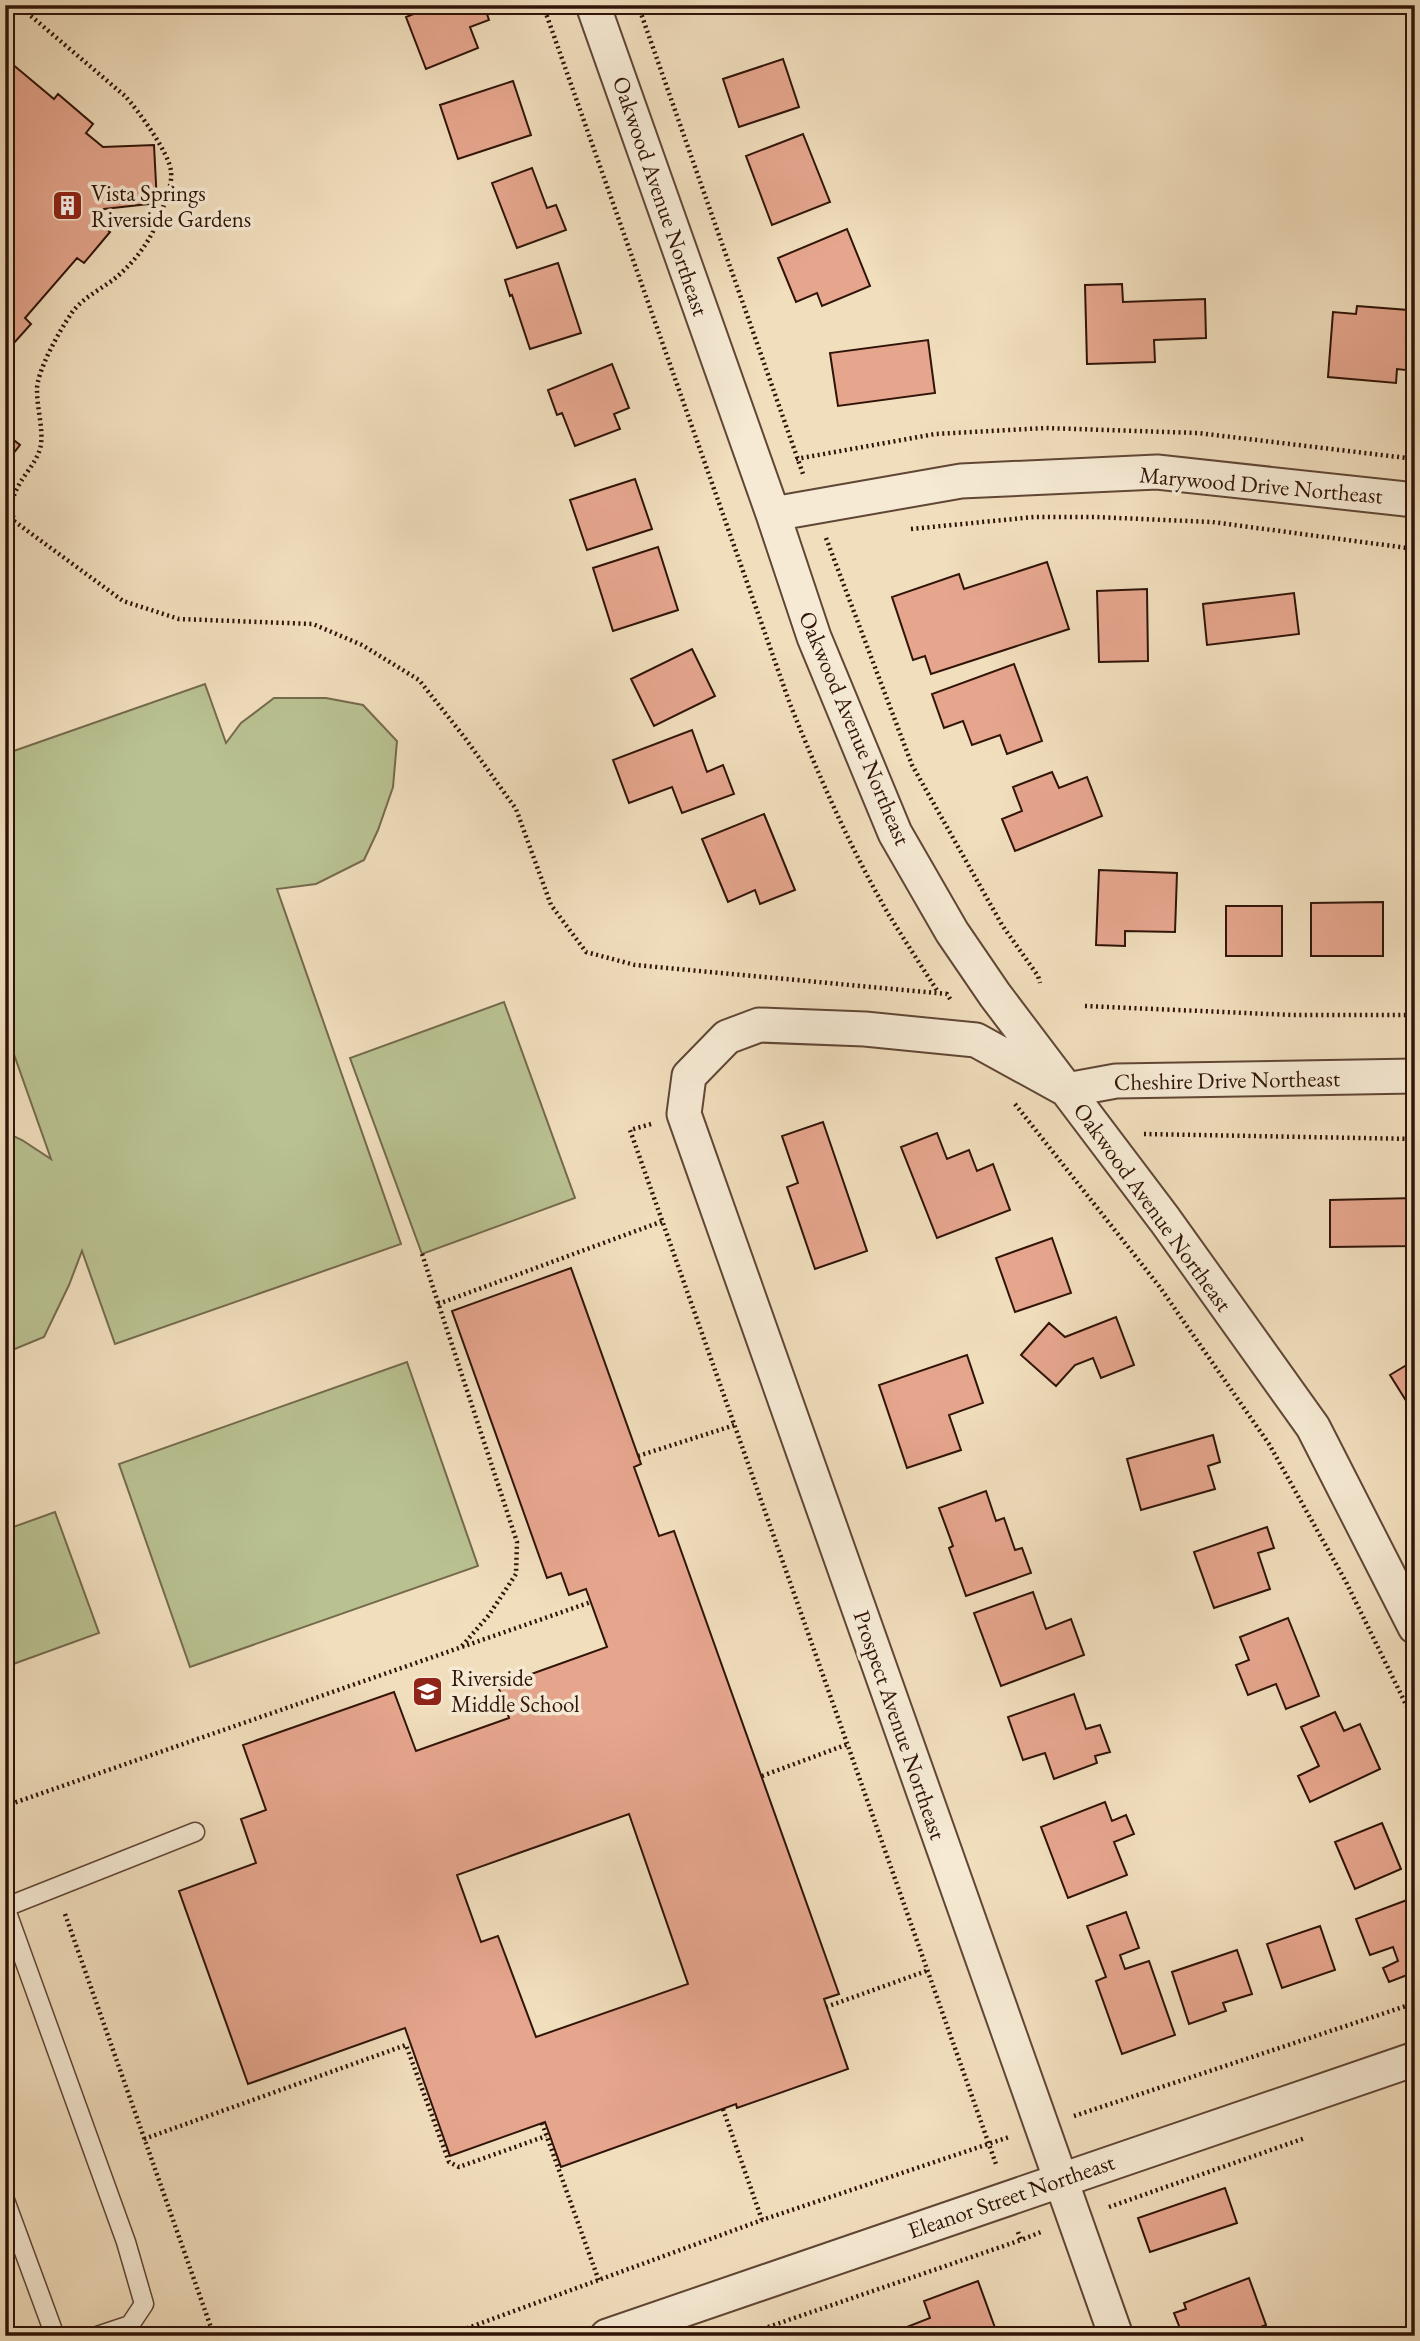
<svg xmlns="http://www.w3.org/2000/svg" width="1420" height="2341" viewBox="0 0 1420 2341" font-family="'EB Garamond',serif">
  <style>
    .green { fill: #b9c191; stroke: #746a4c; stroke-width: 2 }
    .building { fill: #e6a68e; stroke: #301408; stroke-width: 2; fill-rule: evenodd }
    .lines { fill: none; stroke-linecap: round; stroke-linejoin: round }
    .lane-casing { stroke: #604635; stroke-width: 21 }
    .street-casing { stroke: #604635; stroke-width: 37 }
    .path { stroke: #301408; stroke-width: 4.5; stroke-dasharray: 2 3.5; stroke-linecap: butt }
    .lane { stroke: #f6ead4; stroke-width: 18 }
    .street { stroke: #f6ead4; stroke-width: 33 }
    .labels { text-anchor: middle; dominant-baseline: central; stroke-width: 7; stroke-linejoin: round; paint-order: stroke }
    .poi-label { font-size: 23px; fill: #301408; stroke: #f6ead4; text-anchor: start }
    .street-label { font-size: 23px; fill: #301408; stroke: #f6ead4 }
  </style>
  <rect width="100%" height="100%" fill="#f1debd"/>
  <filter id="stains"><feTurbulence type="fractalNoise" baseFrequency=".00286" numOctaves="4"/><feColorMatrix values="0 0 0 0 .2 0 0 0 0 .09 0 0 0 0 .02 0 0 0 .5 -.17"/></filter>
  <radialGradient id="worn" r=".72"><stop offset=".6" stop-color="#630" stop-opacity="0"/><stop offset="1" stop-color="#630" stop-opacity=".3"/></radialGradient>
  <!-- green -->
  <path class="green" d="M 205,684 L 226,743 L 241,723 L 274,698 L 326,698 L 363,705 L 397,741 L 393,787 L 378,830 L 364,860 L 316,884 L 277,889 L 401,1244 L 115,1344 L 82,1251 L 69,1285 L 44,1337 L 5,1353 L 5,1132 L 22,1140 L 51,1159 L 5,1029 L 5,754 Z
    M 504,1002 L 575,1198 L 422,1254 L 350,1058 Z
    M 407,1362 L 478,1566 L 190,1667 L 119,1464 Z
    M 55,1512 L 99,1633 L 5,1667 L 5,1530 Z"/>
  <!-- building -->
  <path class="building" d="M 436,5 L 484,5 L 489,20 L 470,27 L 478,48 L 426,69 L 406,17 Z
    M 5,58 L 54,99 L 58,94 L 93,124 L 86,133 L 103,147 L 154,145 L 157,203 L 104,209 L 95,219 L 110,232 L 84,263 L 77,258 L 25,318 L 31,324 L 5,353 L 5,181 L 10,175 L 5,171 Z
    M 783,59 L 799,107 L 739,127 L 723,79 Z
    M 513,81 L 531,135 L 458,159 L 440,105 Z
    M 803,134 L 830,202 L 772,225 L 746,156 Z
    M 532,168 L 547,208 L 556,205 L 566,230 L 517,248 L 492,183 Z
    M 847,229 L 870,286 L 822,306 L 817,293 L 796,302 L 778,258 Z
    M 558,263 L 581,333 L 530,349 L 512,295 L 510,296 L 505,280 Z
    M 1122,284 L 1123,302 L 1205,299 L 1206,338 L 1154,340 L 1155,362 L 1087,364 L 1085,285 Z
    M 1357,306 L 1408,310 L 1406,336 L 1415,336 L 1415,371 L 1397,369 L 1396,383 L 1328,377 L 1333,312 L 1356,314 Z
    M 928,340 L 935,393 L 838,406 L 830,353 Z
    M 612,364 L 629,408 L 614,414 L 620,429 L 575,446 L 562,413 L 557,415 L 548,390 Z
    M 5,433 L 20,445 L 5,464 Z
    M 635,479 L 652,529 L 587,550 L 570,500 Z
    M 658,547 L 678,610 L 613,631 L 593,568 Z
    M 1047,562 L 1069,629 L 931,674 L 925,656 L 913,660 L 892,597 L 959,574 L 964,589 Z
    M 1147,589 L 1148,661 L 1099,662 L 1097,591 Z
    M 1294,593 L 1299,634 L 1207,645 L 1203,604 Z
    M 692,649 L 715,696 L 654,726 L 631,679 Z
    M 1014,664 L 1042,741 L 1007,754 L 1000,735 L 972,745 L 963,721 L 944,728 L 932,694 Z
    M 692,730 L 707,772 L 723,765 L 734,794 L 682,813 L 672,787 L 629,803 L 613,760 Z
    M 1052,772 L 1059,788 L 1087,777 L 1102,816 L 1015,851 L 1002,819 L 1022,811 L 1013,787 Z
    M 764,814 L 795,890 L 760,904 L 755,890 L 728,902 L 702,839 Z
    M 1099,870 L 1177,873 L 1175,932 L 1125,931 L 1125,946 L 1096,945 Z
    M 1383,902 L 1383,956 L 1311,956 L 1311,903 Z
    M 1226,906 L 1282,906 L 1282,956 L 1226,956 Z
    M 823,1122 L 867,1251 L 815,1269 L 787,1187 L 798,1183 L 782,1136 Z
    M 937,1133 L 947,1159 L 969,1150 L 977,1171 L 993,1164 L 1010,1210 L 937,1238 L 901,1147 Z
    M 1415,1198 L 1415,1246 L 1330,1247 L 1330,1200 Z
    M 1052,1238 L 1071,1293 L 1015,1312 L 996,1258 Z
    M 571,1268 L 641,1464 L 634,1467 L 659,1536 L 674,1531 L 839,1994 L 824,1999 L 848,2069 L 737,2108 L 736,2104 L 561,2167 L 545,2122 L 450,2156 L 405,2028 L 248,2084 L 179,1891 L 256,1863 L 241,1819 L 266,1810 L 243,1745 L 394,1692 L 416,1751 L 509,1718 L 498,1686 L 607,1647 L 586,1589 L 569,1595 L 561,1573 L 547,1578 L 452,1311 ZM 629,1814 L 688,1984 L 536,2037 L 498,1936 L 481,1942 L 457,1875 Z
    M 1116,1317 L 1134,1365 L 1101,1378 L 1093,1358 L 1075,1365 L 1056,1386 L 1021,1355 L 1049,1323 L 1065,1337 Z
    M 967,1355 L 983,1403 L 949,1415 L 961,1450 L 907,1468 L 879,1385 Z
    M 1415,1360 L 1415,1415 L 1390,1375 Z
    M 1213,1435 L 1220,1462 L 1208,1466 L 1215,1489 L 1141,1510 L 1127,1459 Z
    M 986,1491 L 996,1521 L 1004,1518 L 1015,1550 L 1022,1548 L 1031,1573 L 966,1596 L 949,1548 L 953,1546 L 939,1508 Z
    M 1267,1527 L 1274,1548 L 1258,1553 L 1270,1589 L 1214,1608 L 1194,1552 Z
    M 1033,1592 L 1046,1629 L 1071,1619 L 1084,1655 L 1001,1686 L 974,1613 Z
    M 1288,1618 L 1319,1696 L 1286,1709 L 1276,1684 L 1248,1695 L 1236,1665 L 1249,1660 L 1240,1637 Z
    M 1074,1694 L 1086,1729 L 1100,1725 L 1110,1752 L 1095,1756 L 1097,1763 L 1054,1779 L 1045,1753 L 1023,1760 L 1008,1717 Z
    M 1335,1712 L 1344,1731 L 1360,1724 L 1380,1769 L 1310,1802 L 1298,1776 L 1319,1766 L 1301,1727 Z
    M 1105,1802 L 1112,1821 L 1126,1815 L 1134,1834 L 1114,1842 L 1127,1875 L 1068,1898 L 1041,1827 Z
    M 1382,1823 L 1401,1869 L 1355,1889 L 1335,1842 Z
    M 1415,1897 L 1415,1972 L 1389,1982 L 1383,1968 L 1398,1961 L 1393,1947 L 1370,1955 L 1356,1919 Z
    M 1126,1912 L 1139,1948 L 1120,1955 L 1125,1969 L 1149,1961 L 1175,2035 L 1122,2054 L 1096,1981 L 1106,1977 L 1087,1926 Z
    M 1320,1926 L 1335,1970 L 1282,1988 L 1267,1944 Z
    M 1237,1950 L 1252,1994 L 1223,2003 L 1226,2011 L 1189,2024 L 1172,1972 Z
    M 1225,2188 L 1237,2223 L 1150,2252 L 1138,2218 Z
    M 1249,2278 L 1266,2325 L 1237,2336 L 1183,2336 L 1174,2313 L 1186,2309 L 1184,2303 Z
    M 978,2281 L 998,2336 L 884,2336 L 930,2318 L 924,2301 Z"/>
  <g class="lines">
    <defs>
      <path id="lane" d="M 5,1907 L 126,2242 L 144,2304 L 130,2325 L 97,2336
        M 6,1907 L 195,1832
        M 5,2200 L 55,2336"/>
      <path id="street" d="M 593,5 L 773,514 L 814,637 L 895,833 L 952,932 L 995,995 L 1165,1220 L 1313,1427 L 1415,1627
        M 773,514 L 961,481 L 1157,472 L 1415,500
        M 607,2336 L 1415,2059
        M 1116,2336 L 684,1114 L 689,1076 L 727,1037 L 759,1025 L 865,1029 L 976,1040 L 1067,1090 L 1116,1081 L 1415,1076"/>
    </defs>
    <!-- lane casing -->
    <use href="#lane" class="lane-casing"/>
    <!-- street casing -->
    <use href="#street" class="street-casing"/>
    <!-- path -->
    <path class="path" d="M 543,5 L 790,704 C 819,776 850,848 889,915 C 905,941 922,967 938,992
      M 638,5 L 803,474
      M 796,459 L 935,434 L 1046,428 L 1198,433 L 1415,459
      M 14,521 L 123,601 L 179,619 L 313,624 L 362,645 L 419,680 L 465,738 L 516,809 L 551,905 L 586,952 L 635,965 L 947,994 L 952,1002
      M 911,529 L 1034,517 L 1095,517 L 1212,522 L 1415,549
      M 5,530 L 14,521 C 13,516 12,511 12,506 C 13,482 38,466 41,444 C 43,427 37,408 37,391 C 36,372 60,330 71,314 C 83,296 105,288 120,274 C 144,252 157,229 166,198 C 169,190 172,181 171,172 C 170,154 138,110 125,96 L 18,5
      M 826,538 L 912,765 L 1002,925 L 1038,976 L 1040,983
      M 1085,1006 L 1292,1015 L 1415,1015
      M 1015,1104 L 1159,1286 L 1269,1444 L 1346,1582 L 1415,1723
      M 651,1124 L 630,1130 L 997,2167
      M 1144,1134 L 1415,1139
      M 422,1254 L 517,1542 L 516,1574 L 489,1615 L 462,1646
      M 438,1304 L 663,1221
      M 638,1456 L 735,1425
      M 762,1776 L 848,1744
      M 5,1806 L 591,1602
      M 65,1914 L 214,2336
      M 826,2007 L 929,1970
      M 723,2109 L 762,2220
      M 1074,2116 L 1415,2003
      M 542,2123 L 599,2281
      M 144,2139 L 406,2045 L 449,2162 L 459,2167 L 546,2136
      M 1109,2207 L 1305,2138
      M 1018,2232 L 1021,2240 L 1041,2232
      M 446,2336 L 762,2220 L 1009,2137
      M 742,2336 L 1021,2240"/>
    <!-- lane -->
    <use href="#lane" class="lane"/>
    <!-- street -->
    <use href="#street" class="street"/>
  </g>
  <!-- icons -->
  <defs>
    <symbol id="building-square" viewBox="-11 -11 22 22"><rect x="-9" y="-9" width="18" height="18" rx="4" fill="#8f2418" stroke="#f6ead4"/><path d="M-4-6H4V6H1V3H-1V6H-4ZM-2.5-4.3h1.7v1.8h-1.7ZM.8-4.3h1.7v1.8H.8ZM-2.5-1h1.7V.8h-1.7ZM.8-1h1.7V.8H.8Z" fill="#fff"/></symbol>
    <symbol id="school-square" viewBox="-11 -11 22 22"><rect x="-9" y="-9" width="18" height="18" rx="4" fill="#8f2418" stroke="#f6ead4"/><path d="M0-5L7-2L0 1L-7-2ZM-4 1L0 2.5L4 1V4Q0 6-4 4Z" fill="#fff"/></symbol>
  </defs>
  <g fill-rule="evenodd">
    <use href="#building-square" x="50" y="188" width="35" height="35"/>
    <use href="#school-square" x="410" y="1674" width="35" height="35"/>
  </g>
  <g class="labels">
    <!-- poi labels -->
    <g class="poi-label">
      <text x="91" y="193">Vista Springs<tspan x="91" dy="26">Riverside Gardens</tspan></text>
      <text x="451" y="1678">Riverside<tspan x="451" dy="26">Middle School</tspan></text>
    </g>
    <!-- street labels -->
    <g class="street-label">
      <text transform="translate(661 196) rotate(71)">Oakwood Avenue Northeast</text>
      <text transform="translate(1261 485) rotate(5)">Marywood Drive Northeast</text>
      <text transform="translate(855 728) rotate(67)">Oakwood Avenue Northeast</text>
      <text transform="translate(1227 1080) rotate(-1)">Cheshire Drive Northeast</text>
      <text transform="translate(1153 1207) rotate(54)">Oakwood Avenue Northeast</text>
      <text transform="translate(900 1725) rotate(71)">Prospect Avenue Northeast</text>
      <text transform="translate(1011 2196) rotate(-19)">Eleanor Street Northeast</text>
    </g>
  </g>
  <!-- margin -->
  <rect width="1420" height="2341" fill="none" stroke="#f1debd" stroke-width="28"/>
  <rect x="7" y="7" width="1406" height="2327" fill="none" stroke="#301408" stroke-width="3.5"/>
  <rect x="14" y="14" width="1392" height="2313" fill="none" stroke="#301408" stroke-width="2"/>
  <rect width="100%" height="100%" filter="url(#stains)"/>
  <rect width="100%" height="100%" fill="url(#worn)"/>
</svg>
